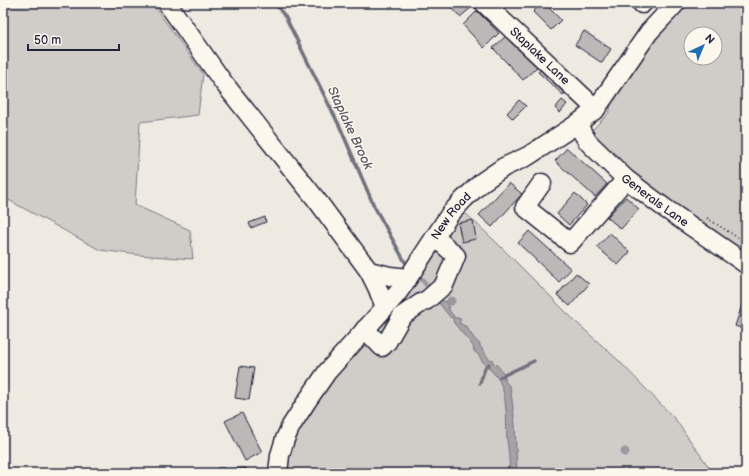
<svg xmlns="http://www.w3.org/2000/svg" width="749" height="476" viewBox="0 0 749 476" font-family="'Balsamiq Sans',sans-serif">
  <style>
    .green { fill: #d0cdc9; stroke: #797882; fill-rule: evenodd }
    .water { fill: #a6a3a7; stroke: #716f7c }
    .lines { fill: none; stroke-linecap: round; stroke-linejoin: round }
    .stream { stroke: #716f7c; stroke-width: 3.5 }
    .building { fill: #bcb8b8; stroke: #22223b }
    .minor-casing { stroke: #22223b; stroke-width: 21 }
    .path { stroke: #22223b; stroke-width: 2; stroke-dasharray: 1 3; stroke-linecap: butt }
    .minor { stroke: #fbf7ec; stroke-width: 18 }
    .tree { fill: #9a989e }
    .labels { text-anchor: middle; dominant-baseline: central; stroke-width: 3; stroke-linejoin: round; paint-order: stroke }
    .street-label { font-size: 12px; fill: #22223b; stroke: #fbf7ec }
    .water-label { font-size: 13px; font-style: italic; fill: #575666; stroke: #fbf7ec }
  </style>
  <rect width="100%" height="100%" fill="#eeeae2"/>
  <filter id="ink" filterUnits="userSpaceOnUse"><feTurbulence type="fractalNoise" baseFrequency=".025" numOctaves="2"/><feDisplacementMap in="SourceGraphic" scale="8" xChannelSelector="R" yChannelSelector="G"/><feConvolveMatrix kernelMatrix="1 2 1 2 8 2 1 2 1" color-interpolation-filters="sRGB"/></filter>
  <g filter="url(#ink)">
    <!-- green -->
    <path class="green" d="M 3,3 L 152,3 L 203,74 L 198,115 L 140,122 L 135,205 L 190,230 L 193,259 L 138,255 L 100,250 L 3,197 Z
      M 686,3 L 746,3 L 746,261 L 725,248 L 589,138 L 591,131 L 609,113 L 613,97 L 662,29 ZM 691,34 L 715,34 L 715,58 L 691,58 Z
      M 463,211 L 495,241 L 576,322 L 618,360 L 675,419 L 713,473 L 287,473 L 289,452 L 301,423 L 325,389 L 355,353 L 397,308 L 426,268 Z"/>
    <!-- water -->
    <path class="water" d="M 422,277 L 444,302 L 446,301 L 449,307 L 449,310 L 455,318 L 459,318 L 461,320 L 459,323 L 467,327 L 467,328 C 471,333 475,341 480,344 L 480,346 L 489,359 L 490,360 L 492,359 L 494,364 L 497,365 L 505,375 L 505,381 L 510,387 L 512,400 L 515,425 L 517,473 L 511,473 L 509,470 C 510,460 508,449 507,439 C 506,420 508,391 496,376 C 493,372 489,369 485,365 C 481,360 479,354 474,351 L 473,346 L 454,323 L 453,320 L 453,318 L 450,317 L 439,303 L 437,299 L 420,280 Z"/>
    <g class="lines">
      <!-- stream -->
      <path class="stream" d="M 275,3 L 286,18 L 340,127 L 374,206 L 405,262
        M 500,377 L 534,361
        M 480,383 L 485,368 L 489,364"/>
    </g>
    <!-- building -->
    <path class="building" d="M 448,3 L 469,3 L 472,7 L 460,17 Z
      M 542,3 L 544,3 L 561,20 L 551,30 L 533,12 Z
      M 477,11 L 499,33 L 484,48 L 463,25 Z
      M 584,31 L 611,49 L 602,63 L 575,45 Z
      M 507,35 L 537,67 L 523,80 L 493,48 Z
      M 545,64 L 570,87 L 563,95 L 538,72 Z
      M 519,100 L 526,106 L 513,119 L 507,113 Z
      M 562,100 L 567,104 L 560,113 L 555,108 Z
      M 567,148 L 607,184 L 595,197 L 555,161 Z
      M 509,183 L 522,194 L 492,227 L 479,215 Z
      M 575,193 L 587,205 L 569,225 L 557,214 Z
      M 626,197 L 639,209 L 621,229 L 607,217 Z
      M 265,217 L 266,222 L 251,228 L 249,223 Z
      M 473,220 L 476,239 L 462,242 L 458,223 Z
      M 529,231 L 571,269 L 559,282 L 518,243 Z
      M 610,233 L 630,252 L 618,265 L 597,247 Z
      M 576,273 L 589,284 L 570,306 L 557,295 Z
      M 746,280 L 746,292 L 742,291 Z
      M 744,299 L 746,299 L 746,330 L 735,326 Z
      M 240,366 L 254,368 L 249,400 L 235,398 Z
      M 242,413 L 262,452 L 245,461 L 225,421 Z
      M 217,468 L 224,468 L 225,473 L 217,473 Z
      M 246,468 L 247,473 L 235,473 L 234,469 Z"/>
    <g class="lines">
      <defs>
        <g id="minor">
          <path d="M 167,3 L 223,82 L 319,203 L 369,271 L 390,276 L 408,278"/>
          <path id="s1" d="M 484,3 L 596,109"/>
          <path d="M 642,4 L 643,3"/>
          <path id="s2" d="M 577,124 L 588,142 L 626,179 L 666,209 L 746,264"/>
          <path d="M 542,183 L 525,207 L 570,243 L 626,179"/>
          <path d="M 369,271 L 377,287 L 385,307"/>
          <path d="M 365,329 L 382,347 L 387,342 L 402,316 L 421,303 L 427,300 L 444,285 L 456,256 L 435,237"/>
          <path id="s3" d="M 278,473 L 280,455 L 285,439 L 291,426 L 307,401 L 327,372 L 397,294 L 408,278 L 450,214 L 464,199 L 482,182 L 504,167 L 528,156 L 577,124 L 596,109 L 649,32 L 676,3"/>
        </g>
      </defs>
      <!-- minor casing -->
      <use href="#minor" class="minor-casing"/>
      <!-- path -->
      <path class="path" d="M 707,218 L 746,243"/>
      <!-- minor -->
      <use href="#minor" class="minor"/>
    </g>
    <!-- trees -->
    <g class="tree">
      <circle cx="451" cy="301" r="4.5"/>
      <circle cx="625" cy="452" r="4.5"/>
    </g>
  </g>
  <g class="labels">
    <!-- street labels -->
    <g class="street-label">
      <text stroke="none"><textPath href="#s1" startOffset="77">Staplake Lane</textPath></text>
      <text stroke="none"><textPath href="#s2" startOffset="110">Generals Lane</textPath></text>
      <text stroke="none"><textPath href="#s3" startOffset="314">New Road</textPath></text>
    </g>
    <!-- water labels -->
    <g class="water-label">
      <text transform="translate(350 128) rotate(65)">Staplake Brook</text>
    </g>
  </g>
  <!-- margin -->
  <rect width="749" height="476" fill="none" stroke="#fbf7ec" stroke-width="16"/>
  <rect x="8" y="8" width="733" height="460" fill="none" stroke="#22223b" stroke-width="1.5" filter="url(#ink)"/>
  <!-- north arrow -->
  <g transform="translate(703 46) rotate(44)"><circle r="19" fill="#fbf7ec" stroke="#a4a2a5"/>
  <path d="M0-3L7 15L0 10L-7 15Z" fill="#1f6fb2"/>
  <text y="-6" font-size="11" font-weight="bold" text-anchor="middle" fill="#22223b">N</text>
  </g>
  <!-- scale -->
  <path d="M28 44v6h91v-6" fill="none" stroke="#22223b" stroke-width="2"/>
  <text x="34" y="44" font-size="12" fill="#22223b" stroke="#fbf7ec" stroke-width="3" paint-order="stroke">50 m</text>
</svg>
